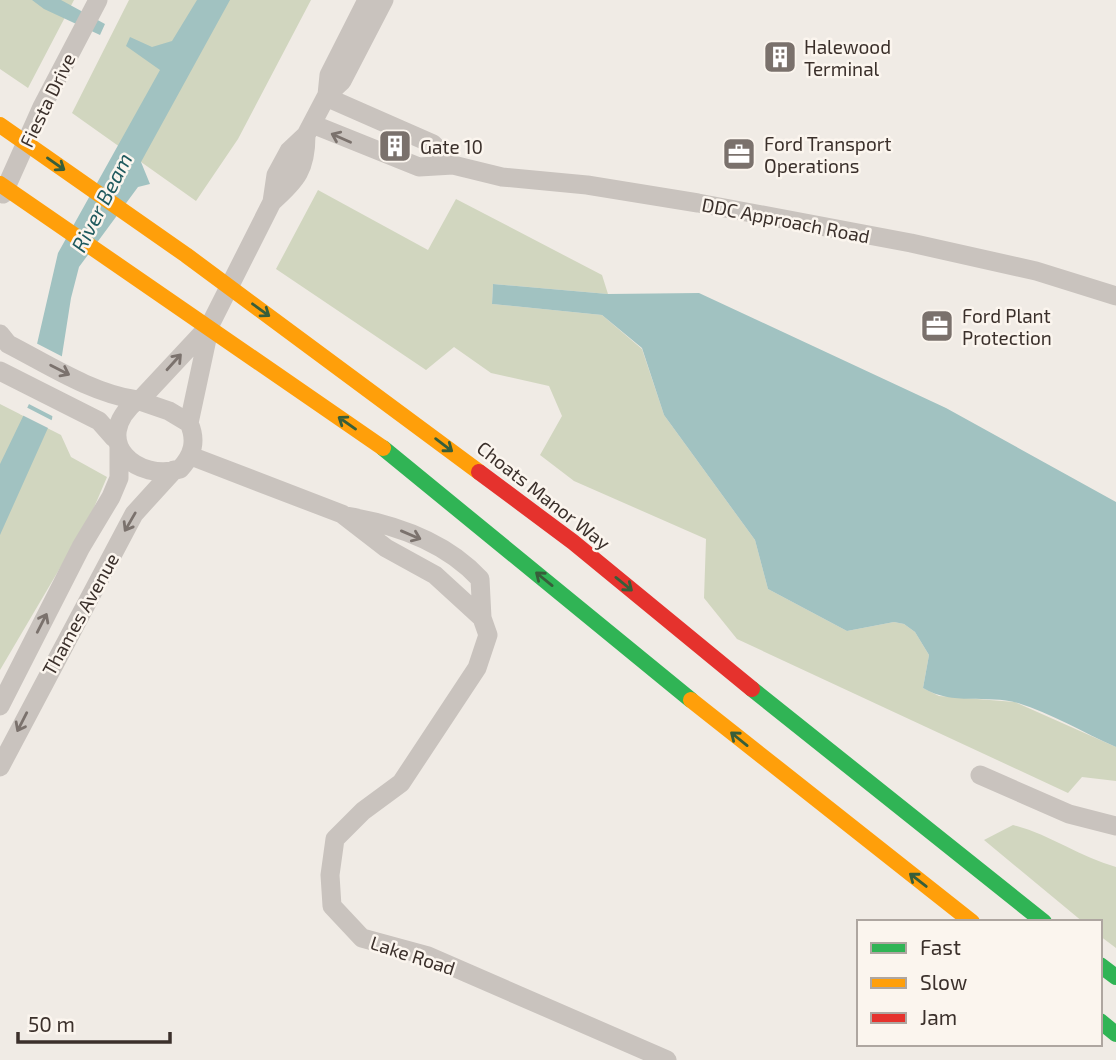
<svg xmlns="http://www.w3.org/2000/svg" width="1116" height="1060" viewBox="0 0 1116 1060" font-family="'Exo 2',sans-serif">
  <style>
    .green { fill: #d1d6bf }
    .water { fill: #a1c2c1 }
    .pier { fill: #f0ebe5 }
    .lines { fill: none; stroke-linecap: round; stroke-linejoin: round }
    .street { stroke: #c9c3be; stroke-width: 19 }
    .fast { stroke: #30b455; stroke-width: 16 }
    .slow { stroke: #ff9f0a; stroke-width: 16 }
    .jam { stroke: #e5322d; stroke-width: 16 }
    .oneway { stroke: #7b726d }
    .oneway2 { stroke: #375e3a }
    .labels { text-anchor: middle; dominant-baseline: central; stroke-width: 5; stroke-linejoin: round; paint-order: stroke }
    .poi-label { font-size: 19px; fill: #3b302b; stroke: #fbf5ee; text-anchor: start }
    .street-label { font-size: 19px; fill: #3b302b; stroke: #fbf5ee }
    .water-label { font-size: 21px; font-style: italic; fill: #1f5a5e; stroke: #fbf5ee }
  </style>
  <rect width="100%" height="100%" fill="#f0ebe5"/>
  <!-- green -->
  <path class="green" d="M 0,0 L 74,0 L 28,88 L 0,69 Z
    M 129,0 L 311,0 L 238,139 L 196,201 L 72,113 Z
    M 318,190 L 428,250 L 456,199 L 602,275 L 608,294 L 493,284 L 492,304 L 602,315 L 642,349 L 664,415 L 755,540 L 768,589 L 847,631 L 894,622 L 904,624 L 915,632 L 929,655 L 923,688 L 939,696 L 1015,702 L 1116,747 L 1116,781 L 1082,777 L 1068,793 L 737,639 L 704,598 L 706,539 L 574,481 L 540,455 L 562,416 L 549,386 L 491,373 L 454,347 L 426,370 L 276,269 Z
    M 0,404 L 61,435 L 71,457 L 107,477 L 90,517 L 0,670 Z
    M 1013,825 C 1049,834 1080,857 1116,867 L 1116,948 L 1100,936 L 1100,922 L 1083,922 L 984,840 Z"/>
  <!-- water -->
  <path class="water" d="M 32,0 L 61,0 L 105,24 L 100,35 L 44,9 Z
    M 197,0 L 230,0 L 141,162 L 150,184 L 138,187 L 79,267 L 71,298 L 52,419 L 0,535 L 0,464 L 29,404 L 37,344 L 58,253 L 160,70 L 126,46 L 130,37 L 152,47 L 172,41 Z
    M 493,284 L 608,294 L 699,293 L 946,408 L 1116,502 L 1116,747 C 1084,733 1051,713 1018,703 C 986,694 953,706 923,688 L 929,655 L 915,632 L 904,624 L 894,622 L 847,631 L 768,589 L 755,540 L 664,415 L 642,348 L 602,315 L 492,304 Z"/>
  <!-- pier -->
  <path class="pier" d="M 34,342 L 65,358 L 56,418 L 25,402 Z
    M 24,406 L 55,422 L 52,430 L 20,414 Z"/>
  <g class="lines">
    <!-- street -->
    <path class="street" d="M 327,95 L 329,75 L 367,0
      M 326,97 L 433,144 L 453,165
      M 312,124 L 419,167 L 453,165 L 502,177 L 587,185 L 698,203 L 911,243 L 1036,271 L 1116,296
      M 3,194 L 42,107 L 98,0
      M 272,202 C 297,180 306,169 306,135
      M 0,334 L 8,344 C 49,365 91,393 137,400
      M 0,371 L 99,421 L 114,438
      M 137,400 L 169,411 L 189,423 C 197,441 193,455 180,469 C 139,483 88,442 137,400 Z
      M 140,400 L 210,325
      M 189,423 L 210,325 L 272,202 L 276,175 L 289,151 L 306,135 L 327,95 L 342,81 L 384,0
      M 191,456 L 342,514 L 386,548 L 435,575 L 482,618
      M 345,516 C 394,524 446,542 480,579 L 482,618 L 488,635 L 477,668 L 401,783 L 363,811 L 335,839 L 330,875 L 332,906 L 362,938 L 428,956 L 667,1060
      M 0,706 L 81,547 L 111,497 L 119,478 L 119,448
      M 0,767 L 134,514 L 174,470
      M 980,775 L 1069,814 L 1116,826"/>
    <!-- fast -->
    <path class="fast" d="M 383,448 L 691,700
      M 752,689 L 1044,922
      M 1100,965 L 1116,977
      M 1100,1021 L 1116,1034"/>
    <!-- slow -->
    <path class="slow" d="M 0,125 L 186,255 L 479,472
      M 0,184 L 383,448
      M 691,700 L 972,922"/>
    <!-- jam -->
    <path class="jam" d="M 479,472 L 573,542 L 752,689"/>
  </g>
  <!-- one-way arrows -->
  <defs><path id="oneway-shaft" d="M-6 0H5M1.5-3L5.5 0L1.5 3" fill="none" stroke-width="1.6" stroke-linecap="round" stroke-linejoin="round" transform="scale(1.75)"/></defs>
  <g class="oneway">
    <use href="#oneway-shaft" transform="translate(341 138) rotate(-156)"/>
    <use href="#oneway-shaft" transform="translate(174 362) rotate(-48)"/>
    <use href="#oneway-shaft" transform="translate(60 370) rotate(27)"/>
    <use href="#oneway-shaft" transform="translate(130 522) rotate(120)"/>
    <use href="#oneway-shaft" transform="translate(411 535) rotate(23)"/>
    <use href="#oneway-shaft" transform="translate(42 623) rotate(-63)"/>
    <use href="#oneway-shaft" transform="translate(22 722) rotate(117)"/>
  </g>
  <g class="oneway2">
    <use href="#oneway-shaft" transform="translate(56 164) rotate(35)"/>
    <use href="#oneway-shaft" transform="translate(261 310) rotate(36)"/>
    <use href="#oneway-shaft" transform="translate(347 423) rotate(-145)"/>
    <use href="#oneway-shaft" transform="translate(444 445) rotate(37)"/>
    <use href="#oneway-shaft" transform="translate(544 579) rotate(-141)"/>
    <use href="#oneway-shaft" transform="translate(624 584) rotate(39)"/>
    <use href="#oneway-shaft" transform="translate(739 739) rotate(-141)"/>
    <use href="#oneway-shaft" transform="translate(918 880) rotate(-142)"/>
  </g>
  <!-- icons -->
  <defs>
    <symbol id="building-square" viewBox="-11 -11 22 22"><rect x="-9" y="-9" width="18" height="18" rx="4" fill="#7a716c" stroke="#fbf5ee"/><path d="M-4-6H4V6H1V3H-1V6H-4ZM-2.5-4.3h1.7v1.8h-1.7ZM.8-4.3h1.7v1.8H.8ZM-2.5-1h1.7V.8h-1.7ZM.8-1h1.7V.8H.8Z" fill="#fff"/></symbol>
    <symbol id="office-square" viewBox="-11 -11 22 22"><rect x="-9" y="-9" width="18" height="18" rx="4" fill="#7a716c" stroke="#fbf5ee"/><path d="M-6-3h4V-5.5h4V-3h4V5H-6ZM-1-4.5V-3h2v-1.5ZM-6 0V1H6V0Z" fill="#fff"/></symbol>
  </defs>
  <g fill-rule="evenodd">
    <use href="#building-square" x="761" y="38" width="38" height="38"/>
    <use href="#building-square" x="376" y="127" width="38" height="38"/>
    <use href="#office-square" x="720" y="135" width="38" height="38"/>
    <use href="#office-square" x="918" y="307" width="38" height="38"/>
  </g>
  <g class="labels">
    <!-- poi labels -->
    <g class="poi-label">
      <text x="804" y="46">Halewood<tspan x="804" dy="22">Terminal</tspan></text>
      <text x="764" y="143">Ford Transport<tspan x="764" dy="22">Operations</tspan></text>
      <text x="420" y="146">Gate 10</text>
      <text x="962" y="315">Ford Plant<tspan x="962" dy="22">Protection</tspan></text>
    </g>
    <!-- street labels -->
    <g class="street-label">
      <text transform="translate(47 100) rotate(-64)">Fiesta Drive</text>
      <text transform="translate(786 220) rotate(11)">DDC Approach Road</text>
      <text transform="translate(544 495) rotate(38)">Choats Manor Way</text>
      <text transform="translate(80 614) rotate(-61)">Thames Avenue</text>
      <text transform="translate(413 955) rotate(18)">Lake Road</text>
    </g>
    <!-- water labels -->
    <g class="water-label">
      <text transform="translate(101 202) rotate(-63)">River Beam</text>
    </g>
  </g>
  <!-- legend -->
  <rect x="857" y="920" width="245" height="126" fill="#fbf5ee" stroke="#aea6a0" stroke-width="2"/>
  <rect x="871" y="943" width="35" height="10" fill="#30b455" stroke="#aea6a0" stroke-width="2"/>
  <text x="920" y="955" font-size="21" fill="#3b302b">Fast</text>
  <rect x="871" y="978" width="35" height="10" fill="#ff9f0a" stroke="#aea6a0" stroke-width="2"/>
  <text x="920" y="990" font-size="21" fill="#3b302b">Slow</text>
  <rect x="871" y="1013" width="35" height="10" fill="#e5322d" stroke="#aea6a0" stroke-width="2"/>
  <text x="920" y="1025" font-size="21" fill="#3b302b">Jam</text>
  <!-- scale -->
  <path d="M18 1032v10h152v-10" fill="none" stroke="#3b302b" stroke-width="3.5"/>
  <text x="28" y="1032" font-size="21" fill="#3b302b" stroke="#fbf5ee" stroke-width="5" paint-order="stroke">50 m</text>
</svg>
